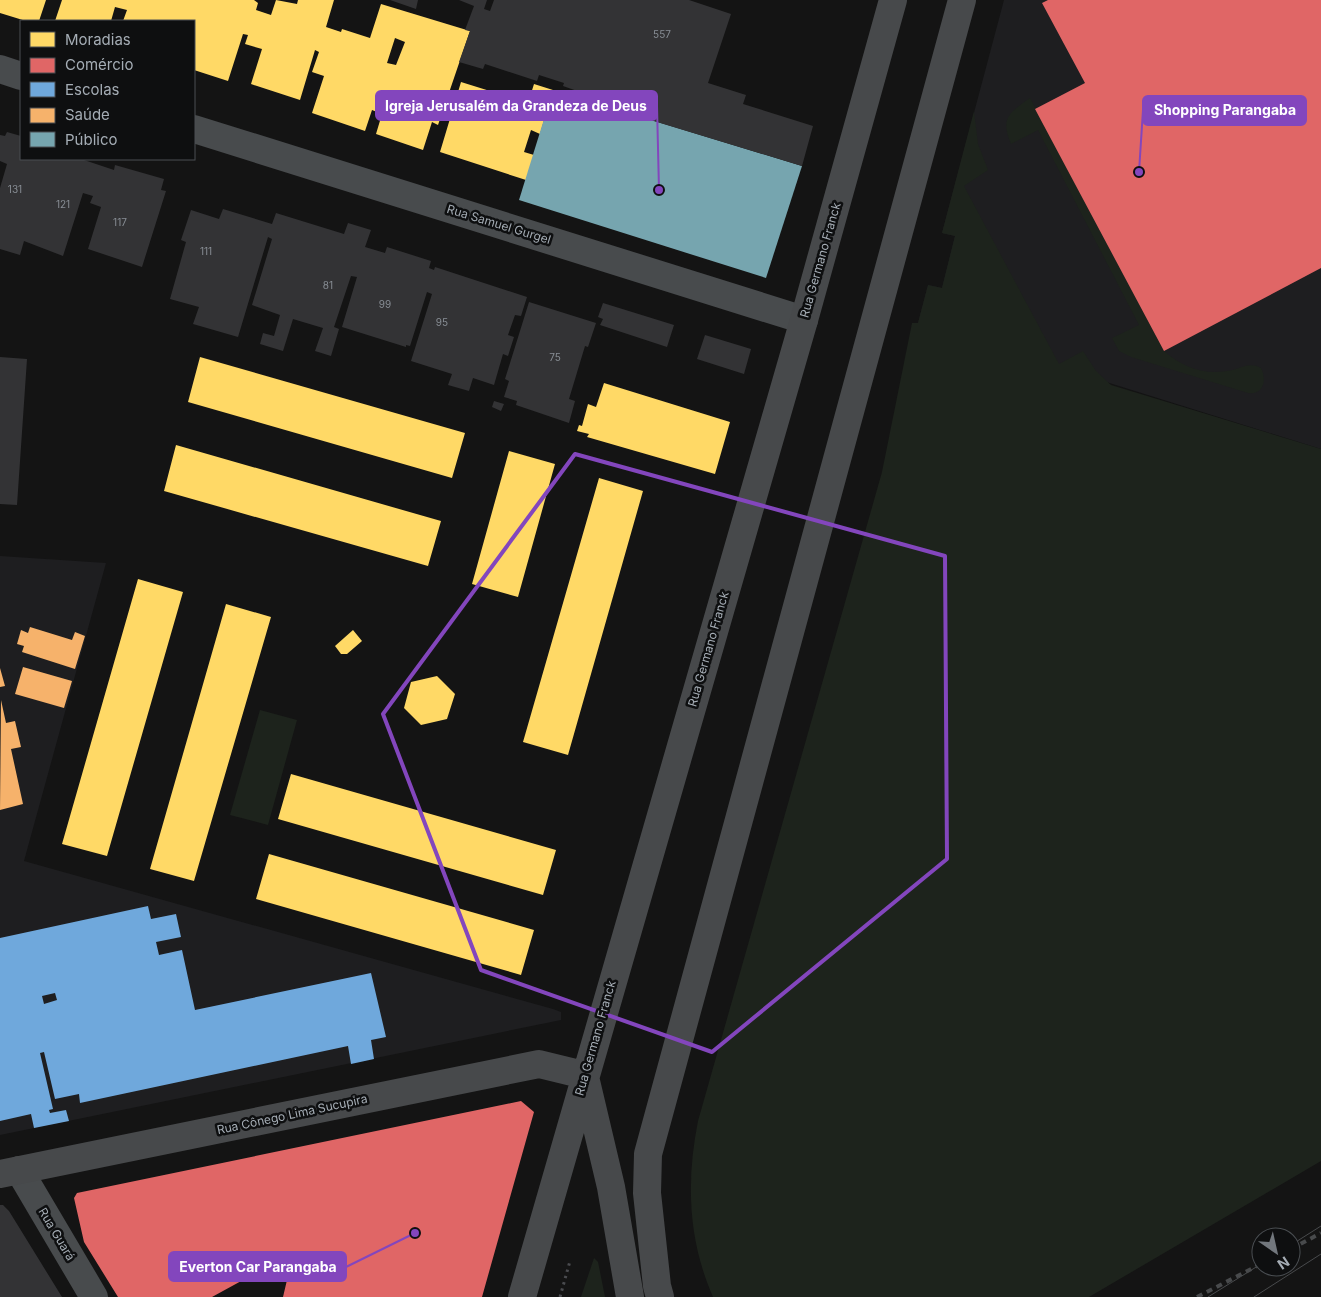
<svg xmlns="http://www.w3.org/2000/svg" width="1321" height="1297" viewBox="0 0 1321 1297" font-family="Inter,sans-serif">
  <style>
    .built { fill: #1e1e20 }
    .green { fill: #1d231c }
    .homes { fill: #ffd966; fill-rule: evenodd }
    .shops { fill: #e06666 }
    .schools { fill: #6fa8dc; fill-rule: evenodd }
    .health { fill: #f6b26b }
    .public { fill: #76a5af }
    .building { fill: #333335 }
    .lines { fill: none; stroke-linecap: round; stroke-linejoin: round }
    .path { stroke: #4a4b4f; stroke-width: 3; stroke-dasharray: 2.5 4; stroke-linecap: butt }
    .street { stroke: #484b4d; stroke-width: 28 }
    .secondary { stroke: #47494b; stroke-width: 28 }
    .tram { stroke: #484a4c; stroke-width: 1 }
    .rail { stroke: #484a4c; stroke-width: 4; stroke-dasharray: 6 5; stroke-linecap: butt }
    .marked { fill: none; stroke: #8346bd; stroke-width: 4; stroke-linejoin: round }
    .labels { text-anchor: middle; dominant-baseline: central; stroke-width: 5; stroke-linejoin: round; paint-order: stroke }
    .number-label { font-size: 10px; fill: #888e95 }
    .street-label { font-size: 12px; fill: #a5adb5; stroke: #0e0f10 }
    .leader { fill: none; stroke: #8346bd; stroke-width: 2 }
    .callout-dot { fill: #8346bd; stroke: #0e0f10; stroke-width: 2 }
    .callout { fill: #8346bd; stroke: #8346bd; stroke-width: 2 }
    .callout-label { font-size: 14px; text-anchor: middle; font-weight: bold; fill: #fff }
  </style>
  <rect width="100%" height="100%" fill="#141414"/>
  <!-- built -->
  <path class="built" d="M 1004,0 L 1321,0 L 1321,449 L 918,323 L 928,285 L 942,288 L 955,236 L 942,233 Z
    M 0,556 L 106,563 L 24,861 L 553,1009 L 561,1012 L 561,1020 L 0,1135 Z"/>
  <!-- green -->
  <path class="green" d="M 1030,98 L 1164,351 C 1183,367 1202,375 1227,371 C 1240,370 1248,361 1261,368 C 1267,380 1264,395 1248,393 L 1131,357 L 1119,351 L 1112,338 L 1139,325 L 1038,130 L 1011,144 C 1000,118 1009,113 1030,98 Z
    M 974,111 L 978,144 L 988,170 L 964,186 L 1059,364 L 1083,351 L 1096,371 L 1111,385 L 1321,449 L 1321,1161 L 1089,1297 L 713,1297 C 688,1240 686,1181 698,1121 L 882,472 L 912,323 L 918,323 L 928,285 L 942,288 L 955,236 L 942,233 Z
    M 260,710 L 297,720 L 268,825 L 230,815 Z
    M 594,1258 L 598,1262 L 605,1297 L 581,1297 Z"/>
  <!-- homes -->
  <path class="homes" d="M 0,0 L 46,0 L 39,21 L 26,21 L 0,13 Z
    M 62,0 L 254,0 L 258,3 L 256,10 L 271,15 L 276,0 L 297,4 L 298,0 L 334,0 L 326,27 L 341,32 L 342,29 L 370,38 L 381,4 L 470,31 L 438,125 L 432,122 L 423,150 L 376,134 L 382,114 L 372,110 L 365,131 L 312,113 L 324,76 L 312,72 L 319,52 L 315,50 L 300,100 L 251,84 L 262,49 L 245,44 L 248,35 L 243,34 L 228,81 L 194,70 L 194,21 L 123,21 L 127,10 L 115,7 L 111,21 L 55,21 ZM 395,38 L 405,42 L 396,65 L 387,63 Z
    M 461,82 L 528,103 L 534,84 L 553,90 L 540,134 L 531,130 L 524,152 L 534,155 L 526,180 L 440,152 Z
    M 200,357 L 465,433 L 452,478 L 188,402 Z
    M 604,383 L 730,422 L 715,474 L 587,437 L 589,434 L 577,431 L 579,425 L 582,426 L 588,404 L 596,407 Z
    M 176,445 L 441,521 L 428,566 L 164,491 Z
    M 509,451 L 555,464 L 518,597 L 472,584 Z
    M 599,478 L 643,491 L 568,755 L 523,742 Z
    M 138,579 L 183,592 L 107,856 L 62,844 Z
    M 226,604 L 271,617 L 194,881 L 150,869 Z
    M 353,630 L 362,641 L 347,654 L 341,654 L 335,646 Z
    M 437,676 L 455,694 L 447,719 L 421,725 L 404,708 L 411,682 Z
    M 291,774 L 556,850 L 543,895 L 278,819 Z
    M 269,854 L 534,930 L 521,975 L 256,899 Z"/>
  <!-- shops -->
  <path class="shops" d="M 1048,0 L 1321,0 L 1321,268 L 1164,351 L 1035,109 L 1085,83 L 1042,3 Z
    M 521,1101 L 534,1112 L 482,1297 L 283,1297 L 287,1280 L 254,1274 L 212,1297 L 118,1297 L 84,1242 L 74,1198 L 77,1193 Z"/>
  <!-- schools -->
  <path class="schools" d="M 148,906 L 151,919 L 176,914 L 181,937 L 156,942 L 159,955 L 182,950 L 195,1010 L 371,973 L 386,1037 L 371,1040 L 374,1059 L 351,1064 L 348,1046 L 80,1103 L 79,1094 L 55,1099 L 44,1052 L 40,1053 L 53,1109 L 49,1110 L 50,1113 L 66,1110 L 69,1121 L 34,1128 L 31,1114 L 0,1121 L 0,938 ZM 55,993 L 57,1000 L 44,1004 L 42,996 Z"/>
  <!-- health -->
  <path class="health" d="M 30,627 L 72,640 L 75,632 L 85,636 L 75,669 L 22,652 L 24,646 L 17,644 L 21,630 L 28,633 Z
    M 23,667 L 72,681 L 64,708 L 15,694 Z
    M 0,668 L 5,686 L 0,687 Z
    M 1,700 L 6,723 L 15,721 L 21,747 L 11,749 L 23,804 L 0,810 Z"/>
  <!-- public -->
  <path class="public" d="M 553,90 L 802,166 L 766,278 L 519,200 Z"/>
  <!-- building -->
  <path class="building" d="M 390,0 L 418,0 L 416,9 Z
    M 459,0 L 487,0 L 484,9 L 490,11 L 494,0 L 689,0 L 731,14 L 708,83 L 746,95 L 743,104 L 813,126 L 802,166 L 578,98 L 580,92 L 563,86 L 564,83 L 539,75 L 537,81 L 485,64 L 483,69 L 459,62 L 470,31 L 465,30 L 474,6 Z
    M 7,132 L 21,136 L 21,159 L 81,159 L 114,170 L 115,165 L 164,179 L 161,190 L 166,191 L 142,267 L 88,249 L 101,207 L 90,203 L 93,196 L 83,193 L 63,256 L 24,241 L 20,255 L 0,249 L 0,188 L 7,164 L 0,161 L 0,135 L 5,136 Z
    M 223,209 L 272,224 L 276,213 L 344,234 L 348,223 L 371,230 L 365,247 L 385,253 L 387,247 L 431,261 L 429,268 L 434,270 L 435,267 L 527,297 L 521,316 L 515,315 L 508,335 L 514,337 L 508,356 L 503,354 L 494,385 L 473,378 L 469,391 L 448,385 L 452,374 L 411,361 L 432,294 L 427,292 L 410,346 L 406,345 L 406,347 L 342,327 L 357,277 L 351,276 L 334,327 L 339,329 L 331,356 L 315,351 L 323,328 L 293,319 L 283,351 L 260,344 L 263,333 L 274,336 L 280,315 L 252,305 L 272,239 L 268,237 L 238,337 L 193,324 L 199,307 L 170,299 L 186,242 L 181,240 L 191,210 L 219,219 Z
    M 529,302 L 596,323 L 588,347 L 585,346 L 569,399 L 575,401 L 569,423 L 516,405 L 517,401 L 504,397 L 509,381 L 505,379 Z
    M 603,303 L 674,325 L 667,347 L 600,325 L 603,319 L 598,317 Z
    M 705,335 L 751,349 L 744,374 L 697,359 Z
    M 0,357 L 27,359 L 17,505 L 0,504 Z
    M 494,401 L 504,404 L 501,411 L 492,407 Z
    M 0,1205 L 3,1205 L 9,1211 L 62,1297 L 0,1297 Z"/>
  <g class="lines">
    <!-- path -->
    <path class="path" d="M 560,1297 L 570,1261"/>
    <!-- street -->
    <path class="street" d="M 0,69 L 21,76
      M 194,129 L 804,320
      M 19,1170 L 94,1297"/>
    <!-- secondary -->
    <path class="secondary" d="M 585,1077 L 611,1187 L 630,1297
      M 0,1174 L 539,1064 L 584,1075
      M 522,1297 L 804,320 L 893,0
      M 660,1297 L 657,1286 L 647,1193 L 648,1154 L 962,0"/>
    <!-- tram -->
    <path class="tram" d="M 1291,1245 L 1321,1226
      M 1208,1297 L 1261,1264
      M 1254,1297 L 1321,1254"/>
    <!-- rail -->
    <path class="rail" d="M 1291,1249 L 1321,1233
      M 1197,1297 L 1261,1264"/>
  </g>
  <!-- marked area -->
  <path class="marked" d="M 575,454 L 945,556 L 947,859 L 712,1052 L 481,970 L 383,714 Z"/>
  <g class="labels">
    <!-- number labels -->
    <g class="number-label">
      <text x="662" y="34">557</text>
      <text x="15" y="189">131</text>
      <text x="63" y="204">121</text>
      <text x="120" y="222">117</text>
      <text x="206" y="251">111</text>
      <text x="328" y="285">81</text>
      <text x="385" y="304">99</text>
      <text x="442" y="322">95</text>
      <text x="555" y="357">75</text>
    </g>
    <!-- street labels -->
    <g class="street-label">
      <text transform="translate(499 224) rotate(17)">Rua Samuel Gurgel</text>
      <text transform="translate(820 260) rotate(-74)">Rua Germano Franck</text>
      <text transform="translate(708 649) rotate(-74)">Rua Germano Franck</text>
      <text transform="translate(595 1038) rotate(-74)">Rua Germano Franck</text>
      <text transform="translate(292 1114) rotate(-12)">Rua Cônego Lima Sucupira</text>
      <text transform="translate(57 1234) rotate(59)">Rua Guará</text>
    </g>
  </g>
  <!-- callouts -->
  <path class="leader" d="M659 190L657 106M1139 172L1143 110M415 1233L346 1267"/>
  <g class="callout-dot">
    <circle cx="659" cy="190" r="5"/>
    <circle cx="1139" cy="172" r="5"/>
    <circle cx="415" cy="1233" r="5"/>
  </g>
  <g class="callout">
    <rect x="376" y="91" width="281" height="29" rx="5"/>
    <rect x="1143" y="96" width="163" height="29" rx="5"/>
    <rect x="169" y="1252" width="177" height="29" rx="5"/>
  </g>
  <g class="callout-label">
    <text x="516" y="111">Igreja Jerusalém da Grandeza de Deus</text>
    <text x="1225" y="115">Shopping Parangaba</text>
    <text x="258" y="1272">Everton Car Parangaba</text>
  </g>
  <!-- legend -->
  <rect x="20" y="20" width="175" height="140" fill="#0e0f10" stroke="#4a4e52"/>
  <rect x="30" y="32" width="25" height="15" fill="#ffd966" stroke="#4a4e52"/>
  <text x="65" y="45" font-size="15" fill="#a5adb5">Moradias</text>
  <rect x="30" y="58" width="25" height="15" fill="#e06666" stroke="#4a4e52"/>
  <text x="65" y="70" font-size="15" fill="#a5adb5">Comércio</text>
  <rect x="30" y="82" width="25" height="15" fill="#6fa8dc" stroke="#4a4e52"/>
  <text x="65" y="95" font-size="15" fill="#a5adb5">Escolas</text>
  <rect x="30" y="108" width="25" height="15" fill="#f6b26b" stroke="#4a4e52"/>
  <text x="65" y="120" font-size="15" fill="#a5adb5">Saúde</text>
  <rect x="30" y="132" width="25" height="15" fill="#76a5af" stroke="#4a4e52"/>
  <text x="65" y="145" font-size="15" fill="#a5adb5">Público</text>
  <!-- north arrow -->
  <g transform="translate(1276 1252) rotate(146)"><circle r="24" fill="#0e0f10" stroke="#4a4e52"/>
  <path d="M0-4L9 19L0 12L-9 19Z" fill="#72777d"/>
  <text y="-8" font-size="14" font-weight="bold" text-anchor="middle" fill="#a5adb5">N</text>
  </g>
</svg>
